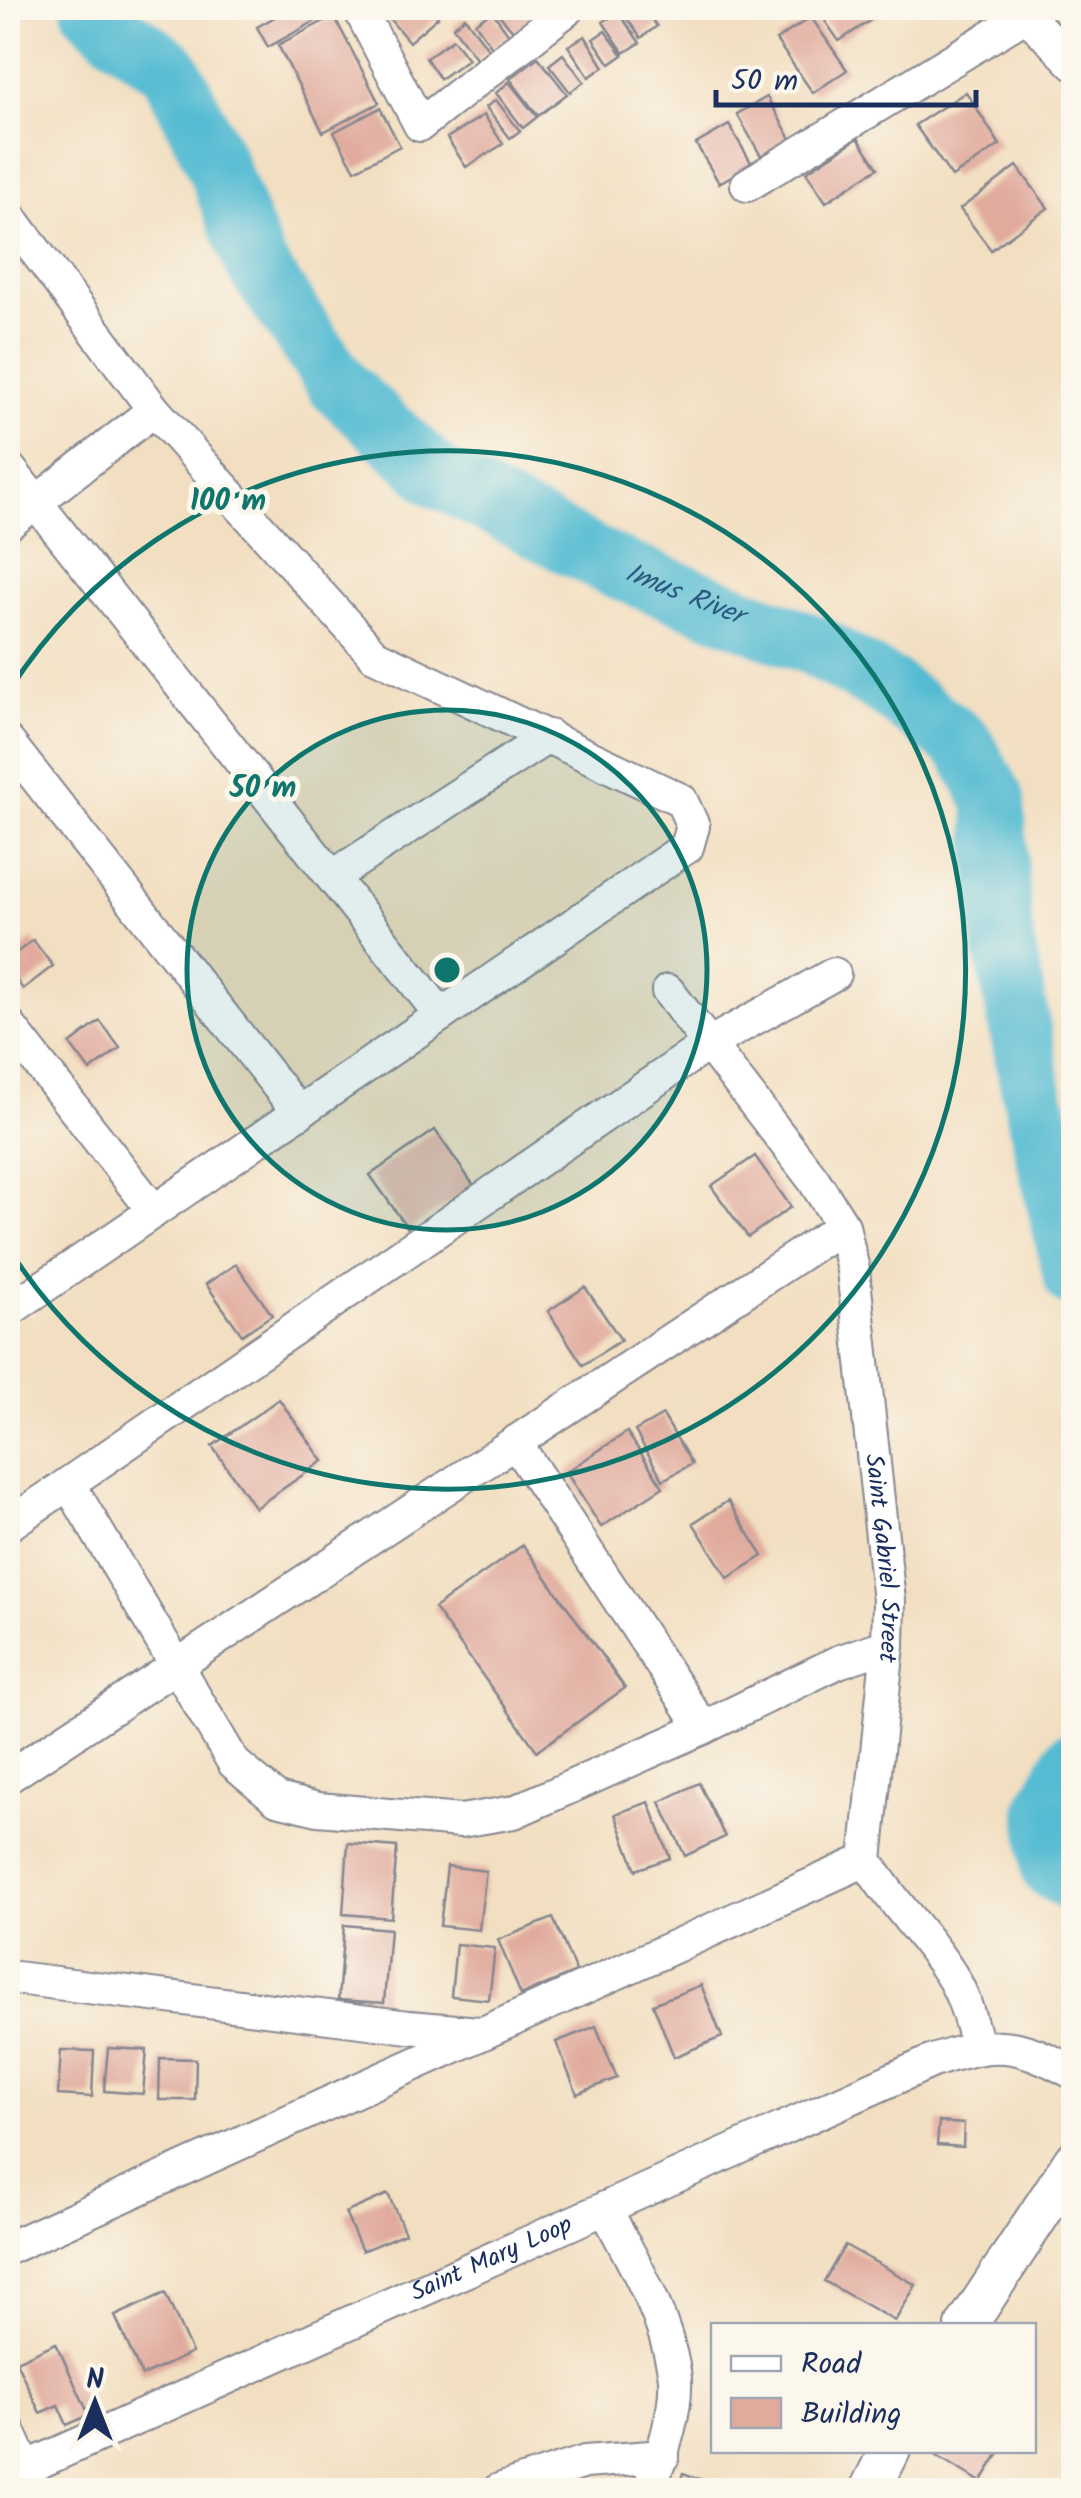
<svg xmlns="http://www.w3.org/2000/svg" width="1081" height="2498" viewBox="0 0 1081 2498" font-family="Kalam,sans-serif">
  <style>
    .lines { fill: none; stroke-linecap: round; stroke-linejoin: round }
    .river { stroke: #54bbd2; stroke-width: 62 }
    .building { fill: #e0aa9d }
    .minor-casing { stroke: #86868f; stroke-width: 36 }
    .tertiary-casing { stroke: #86868f; stroke-width: 44 }
    .minor { stroke: #fff; stroke-width: 32 }
    .tertiary { stroke: #fff; stroke-width: 40 }
    .ring { fill: none; stroke: #0f766e; stroke-width: 5 }
    .labels { text-anchor: middle; dominant-baseline: central; stroke-width: 10; stroke-linejoin: round; paint-order: stroke }
    .street-label { font-size: 25px; fill: #1b2f5e; stroke: #fbf7ec }
    .water-label { font-size: 28px; font-style: italic; fill: #2c5981; stroke: #fbf7ec }
    .centre { fill: #0f766e; stroke: #fbf7ec; stroke-width: 5 }
    .ring-label { font-size: 30px; text-anchor: middle; font-weight: bold; fill: #0f766e; stroke: #fbf7ec; stroke-width: 10; stroke-linejoin: round; paint-order: stroke }
  </style>
  <rect width="100%" height="100%" fill="#fbf7ec"/>
  <filter id="ink" filterUnits="userSpaceOnUse"><feTurbulence type="fractalNoise" baseFrequency=".01" numOctaves="2"/><feDisplacementMap in="SourceGraphic" scale="20" xChannelSelector="R" yChannelSelector="G"/><feConvolveMatrix kernelMatrix="1 2 1 2 8 2 1 2 1" color-interpolation-filters="sRGB"/></filter>
  <filter id="wash" filterUnits="userSpaceOnUse"><feTurbulence type="fractalNoise" baseFrequency=".0048" numOctaves="4" result="noise"/><feDisplacementMap in="SourceGraphic" scale="40" xChannelSelector="R" yChannelSelector="G"/><feGaussianBlur stdDeviation="2.25" result="paint"/><feColorMatrix in="noise" values="0 0 0 0 0 0 0 0 0 0 0 0 0 0 0 0 0 1.4 0 .05"/><feComposite in="paint" operator="in"/></filter>
  <g filter="url(#wash)">
    <rect width="100%" height="100%" fill="#f2dec0"/>
    <g class="lines">
      <!-- river -->
      <g class="river">
        <path id="s1" d="M 92,8 L 115,30 L 170,69 L 212,154 L 255,263 L 339,386 L 436,476 L 612,566 L 815,646 L 889,688 L 964,745 L 994,799 L 1001,927 L 1030,1082 L 1074,1277"/>
        <path d="M 1074,1761 L 1047,1810 L 1052,1869 L 1074,1882"/>
      </g>
    </g>
    <g id="blocks">
      <!-- building -->
      <path class="building" d="M 291,8 L 330,8 L 332,12 L 268,47 L 257,27 Z
        M 397,8 L 429,8 L 438,17 L 409,42 L 387,16 Z
        M 493,8 L 522,8 L 533,20 L 516,34 Z
        M 627,8 L 643,8 L 657,26 L 641,38 L 622,12 Z
        M 816,8 L 889,8 L 839,41 Z
        M 492,11 L 509,35 L 492,47 L 475,23 Z
        M 618,12 L 640,43 L 624,53 L 603,22 Z
        M 334,16 L 379,103 L 323,132 L 278,45 Z
        M 465,17 L 489,50 L 477,59 L 453,27 Z
        M 811,17 L 847,70 L 813,93 L 776,40 Z
        M 605,31 L 623,55 L 610,64 L 593,39 Z
        M 585,36 L 604,67 L 589,77 L 568,46 Z
        M 453,39 L 468,59 L 440,79 L 426,58 Z
        M 563,54 L 584,82 L 570,92 L 549,65 Z
        M 538,57 L 567,94 L 538,116 L 510,79 Z
        M 509,82 L 537,117 L 523,128 L 496,93 Z
        M 966,92 L 1000,145 L 952,177 L 915,125 Z
        M 767,97 L 791,139 L 761,156 L 737,114 Z
        M 496,100 L 520,131 L 510,138 L 486,107 Z
        M 380,108 L 400,146 L 355,170 L 334,132 Z
        M 484,115 L 503,144 L 466,167 L 447,138 Z
        M 729,125 L 752,164 L 719,183 L 696,144 Z
        M 858,138 L 878,168 L 826,202 L 806,172 Z
        M 1017,166 L 1048,208 L 991,250 L 960,209 Z
        M 33,940 L 53,966 L 23,989 L 8,969 L 8,959 Z
        M 100,1021 L 120,1048 L 90,1071 L 70,1044 Z
        M 435,1130 L 474,1186 L 409,1230 L 370,1175 Z
        M 755,1156 L 791,1207 L 748,1237 L 711,1186 Z
        M 236,1264 L 272,1315 L 242,1335 L 206,1284 Z
        M 585,1287 L 621,1340 L 583,1365 L 548,1311 Z
        M 279,1399 L 323,1461 L 255,1508 L 212,1446 Z
        M 663,1415 L 692,1464 L 663,1480 L 635,1431 Z
        M 627,1432 L 663,1487 L 601,1527 L 566,1472 Z
        M 728,1501 L 763,1556 L 728,1578 L 693,1523 Z
        M 523,1545 L 625,1688 L 537,1751 L 434,1608 Z
        M 699,1783 L 725,1837 L 685,1856 L 660,1802 Z
        M 649,1802 L 670,1858 L 636,1870 L 615,1814 Z
        M 348,1843 L 397,1847 L 391,1918 L 343,1914 Z
        M 447,1866 L 486,1871 L 479,1930 L 440,1926 Z
        M 553,1918 L 576,1972 L 521,1995 L 498,1940 Z
        M 344,1925 L 390,1929 L 384,2003 L 338,2000 Z
        M 456,1944 L 495,1948 L 489,2000 L 451,1996 Z
        M 701,1985 L 722,2037 L 674,2057 L 653,2004 Z
        M 596,2026 L 617,2078 L 577,2094 L 556,2042 Z
        M 108,2048 L 147,2050 L 143,2094 L 104,2091 Z
        M 61,2050 L 94,2051 L 92,2097 L 58,2095 Z
        M 160,2058 L 196,2059 L 195,2100 L 159,2100 Z
        M 939,2122 L 964,2124 L 963,2147 L 937,2145 Z
        M 388,2194 L 405,2233 L 362,2251 L 345,2213 Z
        M 845,2245 L 916,2285 L 895,2321 L 824,2281 Z
        M 165,2293 L 192,2353 L 142,2376 L 115,2316 Z
        M 56,2343 L 89,2415 L 67,2425 L 58,2405 L 40,2413 L 16,2361 Z
        M 927,2450 L 1001,2450 L 981,2482 Z
        M 683,2473 L 730,2490 L 677,2490 Z"/>
    </g>
  </g>
  <g filter="url(#ink)">
    <use href="#blocks" fill-opacity="0" stroke="#86868f" stroke-width="2.5"/>
    <g class="lines">
      <defs>
        <g id="minor">
          <path d="M 359,8 L 420,125 L 569,8"/>
          <path d="M 1027,16 L 1074,64"/>
          <path d="M 747,185 L 1038,8"/>
          <path d="M 8,214 L 154,410 L 374,655 L 681,800 L 693,826 L 687,847 L 8,1311"/>
          <path d="M 8,467 L 441,1015"/>
          <path d="M 8,524 L 154,410"/>
          <path d="M 8,742 L 299,1113"/>
          <path d="M 332,877 L 549,736"/>
          <path id="s2" d="M 668,991 L 813,1179 L 843,1226 L 853,1270 L 889,1601 L 888,1645 L 866,1860 C 891,1903 929,1937 954,1980 C 966,2001 971,2024 977,2046"/>
          <path d="M 8,1024 L 154,1211"/>
          <path d="M 515,1442 L 703,1728"/>
          <path d="M 69,1484 L 234,1763 L 277,1799 L 318,1809 L 461,1821 L 514,1812 L 703,1728 L 838,1662 L 888,1645"/>
          <path d="M 8,1525 L 707,1045 L 834,974"/>
          <path d="M 8,1777 L 843,1226"/>
          <path d="M 8,1977 L 409,2027 L 480,2033"/>
          <path d="M 605,2208 C 632,2260 664,2312 674,2371 C 680,2402 661,2462 648,2490"/>
          <path d="M 8,2248 L 866,1860"/>
          <path d="M 8,2429 L 25,2467"/>
          <path id="s3" d="M 8,2476 L 933,2061 C 995,2040 1015,2041 1074,2073"/>
          <path d="M 499,2490 L 585,2462 L 663,2456"/>
        </g>
        <path id="tertiary" d="M 966,2326 L 1074,2161
          M 870,2490 L 890,2450"/>
      </defs>
      <!-- minor casing -->
      <use href="#minor" class="minor-casing"/>
      <!-- tertiary casing -->
      <use href="#tertiary" class="tertiary-casing"/>
      <!-- minor -->
      <use href="#minor" class="minor"/>
      <!-- tertiary -->
      <use href="#tertiary" class="tertiary"/>
    </g>
  </g>
  <!-- distance rings -->
  <circle cx="447" cy="970" r="260" fill="#0f766e" fill-opacity=".12"/>
  <g class="ring">
    <circle cx="447" cy="970" r="260"/>
    <path d="M9 691A519 519 0 1 1 9 1249"/>
  </g>
  <g class="labels">
    <!-- street labels -->
    <g class="street-label">
      <text stroke="none"><textPath href="#s2" startOffset="628">Saint Gabriel Street</textPath></text>
      <text stroke="none"><textPath href="#s3" startOffset="530">Saint Mary Loop</textPath></text>
    </g>
    <!-- water labels -->
    <g class="water-label">
      <text stroke="none"><textPath href="#s1" startOffset="868">Imus River</textPath></text>
    </g>
  </g>
  <circle cx="447" cy="970" r="15" class="centre"/>
  <g class="ring-label">
    <text x="228" y="510">100 m</text>
    <text x="263" y="797">50 m</text>
  </g>
  <!-- margin -->
  <rect width="1081" height="2498" fill="none" stroke="#fbf7ec" stroke-width="40"/>
  <!-- legend -->
  <rect x="711" y="2323" width="325" height="130" fill="#fbf7ec" stroke="#a1a7b3" stroke-width="2.5"/>
  <rect x="731" y="2356" width="50" height="15" fill="#ffffff" stroke="#a1a7b3" stroke-width="2.5"/>
  <text x="801" y="2373" font-size="30" fill="#1b2f5e">Road</text>
  <rect x="731" y="2398" width="50" height="30" fill="#e0aa9d" stroke="#a1a7b3" stroke-width="2.5"/>
  <text x="801" y="2423" font-size="30" fill="#1b2f5e">Building</text>
  <!-- north arrow -->
  <g transform="translate(95 2403)" stroke="#fbf7ec" stroke-width="8" paint-order="stroke">
  <path d="M0-8L18 38L0 25L-18 38Z" fill="#1b2f5e"/>
  <text y="-15" font-size="28" font-weight="bold" text-anchor="middle" fill="#1b2f5e">N</text>
  </g>
  <!-- scale -->
  <path d="M716 90v15h260v-15" fill="none" stroke="#1b2f5e" stroke-width="5"/>
  <text x="731" y="90" font-size="30" fill="#1b2f5e" stroke="#fbf7ec" stroke-width="8" paint-order="stroke">50 m</text>
</svg>
